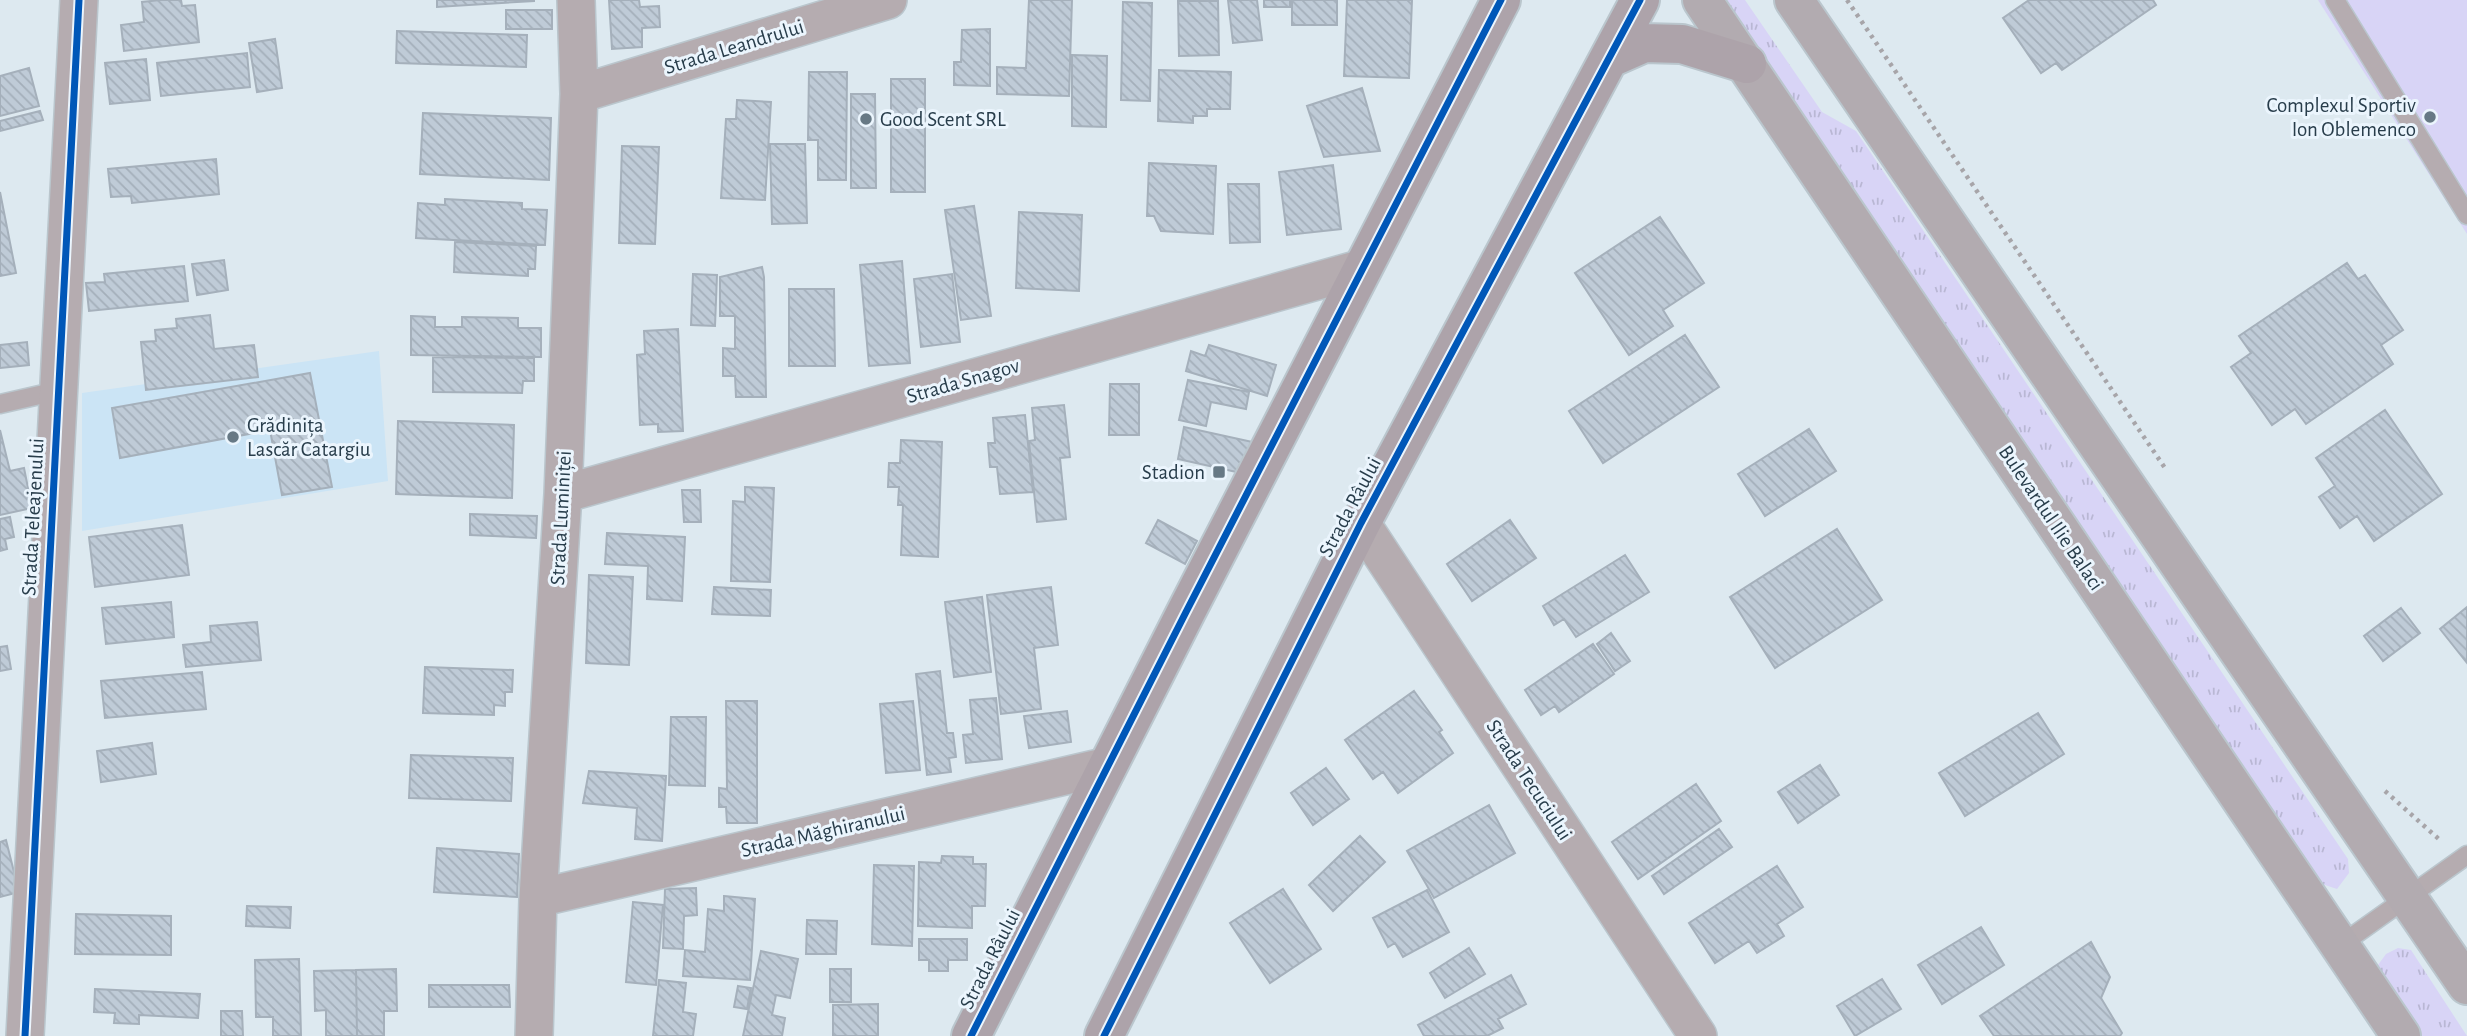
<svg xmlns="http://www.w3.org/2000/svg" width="2467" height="1036" viewBox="0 0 2467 1036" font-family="'Alegreya Sans',sans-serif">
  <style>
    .built { fill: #cbe4f5 }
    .grass { fill: url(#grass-tufts) }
    .pitch { fill: #d8d4f6 }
    .building { fill: url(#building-back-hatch); stroke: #a5b0bb; stroke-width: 2 }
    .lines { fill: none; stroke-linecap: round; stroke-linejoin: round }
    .service-casing { stroke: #bac6cd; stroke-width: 21 }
    .minor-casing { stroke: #bac6cd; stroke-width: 40 }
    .secondary-casing { stroke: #bac6cd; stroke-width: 42 }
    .primary-casing { stroke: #bac6cd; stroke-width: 42 }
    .path { stroke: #a7a5a9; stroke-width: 4.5; stroke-dasharray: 3.5 5; stroke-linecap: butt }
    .service { stroke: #b5acb0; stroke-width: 18 }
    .minor { stroke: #b5acb0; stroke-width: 37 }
    .secondary { stroke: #b2abb0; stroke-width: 38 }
    .primary { stroke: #ada3aa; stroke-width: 38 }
    .cycleway-casing { stroke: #ebf5fd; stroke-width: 11 }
    .cycleway { stroke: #0057b8; stroke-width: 7 }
    .poi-dot { fill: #677985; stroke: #ebf5fd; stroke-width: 2.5 }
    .labels { text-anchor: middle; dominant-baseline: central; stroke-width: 6; stroke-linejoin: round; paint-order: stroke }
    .street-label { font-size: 21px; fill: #283d4b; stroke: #ebf5fd }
    .poi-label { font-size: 21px; fill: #283d4b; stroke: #ebf5fd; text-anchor: end }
  </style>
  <defs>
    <pattern id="grass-tufts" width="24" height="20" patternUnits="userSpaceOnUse" patternTransform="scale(1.75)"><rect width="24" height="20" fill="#d8d4f6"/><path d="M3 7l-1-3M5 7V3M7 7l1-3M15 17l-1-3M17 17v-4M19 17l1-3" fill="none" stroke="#b9b7d4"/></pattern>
    <pattern id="building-back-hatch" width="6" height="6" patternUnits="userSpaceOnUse" patternTransform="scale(1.75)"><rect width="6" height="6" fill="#bfcbd7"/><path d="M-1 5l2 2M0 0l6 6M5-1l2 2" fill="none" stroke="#a4afba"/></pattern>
  </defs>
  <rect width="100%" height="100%" fill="#dde9f0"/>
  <!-- built -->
  <path class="built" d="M 379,351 L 388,481 L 82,531 L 82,393 Z"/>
  <!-- grass -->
  <path class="grass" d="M 1719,0 L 1745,0 L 1822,112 L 1856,131 L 2348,859 L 2349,873 L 2337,889 L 2319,883 Z
    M 2398,948 L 2411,950 L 2467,1036 L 2422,1036 L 2384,982 L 2378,965 L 2386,954 Z"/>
  <!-- pitch -->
  <path class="pitch" d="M 2318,0 L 2467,0 L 2467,234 Z"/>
  <!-- building -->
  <path class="building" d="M 160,0 L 181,0 L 182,6 L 195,5 L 199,42 L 124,51 L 121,25 L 144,22 L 142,2 Z
    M 437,0 L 534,0 L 534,1 L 437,7 Z
    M 609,0 L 639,0 L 640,7 L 659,6 L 660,27 L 642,28 L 642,47 L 612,49 Z
    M 1029,0 L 1072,0 L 1069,96 L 997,94 L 997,67 L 1026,68 Z
    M 1228,0 L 1257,0 L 1262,40 L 1233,43 Z
    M 1264,0 L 1290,0 L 1290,7 L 1264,7 Z
    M 1292,0 L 1337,0 L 1337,25 L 1292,25 Z
    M 1347,0 L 1412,0 L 1409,78 L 1344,76 Z
    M 2029,0 L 2153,0 L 2156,5 L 2062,70 L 2056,63 L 2041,73 L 2003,18 Z
    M 1178,1 L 1218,1 L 1219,55 L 1179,56 Z
    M 1123,2 L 1152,3 L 1150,101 L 1121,100 Z
    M 506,10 L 552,10 L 552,29 L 506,29 Z
    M 990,29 L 990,86 L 954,85 L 954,62 L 961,62 L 962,30 Z
    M 397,31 L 527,35 L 526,67 L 396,63 Z
    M 275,39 L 282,88 L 257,92 L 249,43 Z
    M 247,53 L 250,87 L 161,96 L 157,63 Z
    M 1072,55 L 1107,56 L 1106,127 L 1072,126 Z
    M 146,59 L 150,100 L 110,104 L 105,63 Z
    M 29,68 L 39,106 L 0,116 L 0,76 Z
    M 1159,70 L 1231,72 L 1230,109 L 1207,109 L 1207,116 L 1193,116 L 1193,123 L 1158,121 Z
    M 809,72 L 847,72 L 846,180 L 818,180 L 818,140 L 808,140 Z
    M 891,79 L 925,79 L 925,192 L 891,192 Z
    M 1362,88 L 1380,151 L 1324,157 L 1307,106 Z
    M 851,94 L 875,94 L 876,188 L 851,188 Z
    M 737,100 L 771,102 L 765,200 L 721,198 L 726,119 L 736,119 Z
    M 40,111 L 43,120 L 0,131 L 0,121 Z
    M 423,113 L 551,118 L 549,180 L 420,174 Z
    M 770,144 L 805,144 L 807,223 L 772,224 Z
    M 622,146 L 659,147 L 655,244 L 619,243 Z
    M 216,159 L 219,194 L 132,203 L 131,196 L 111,197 L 108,169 Z
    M 1149,163 L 1216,166 L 1213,234 L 1161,231 L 1154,216 L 1147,216 Z
    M 1333,165 L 1341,229 L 1287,235 L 1279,172 Z
    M 1228,184 L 1259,184 L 1260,242 L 1230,243 Z
    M 0,192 L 16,273 L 0,276 Z
    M 445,199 L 522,203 L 522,209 L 547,210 L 545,245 L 416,238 L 418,203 L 445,205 Z
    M 974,206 L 991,316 L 961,320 L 945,210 Z
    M 1019,212 L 1082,215 L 1079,291 L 1016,288 Z
    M 1660,217 L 1704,283 L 1663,310 L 1673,326 L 1629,355 L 1575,273 Z
    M 455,242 L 536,246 L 535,269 L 528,269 L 528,276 L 454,272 Z
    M 224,260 L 228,290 L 197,295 L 192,264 Z
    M 902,261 L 910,363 L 869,366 L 860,265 Z
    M 2347,263 L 2358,279 L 2365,275 L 2403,330 L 2381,345 L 2393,364 L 2306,424 L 2295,409 L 2272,425 L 2231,367 L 2251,353 L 2239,336 Z
    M 184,266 L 188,301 L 89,311 L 86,283 L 105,282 L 104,274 Z
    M 762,267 L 764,277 L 766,397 L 736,397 L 735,376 L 723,376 L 723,348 L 735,349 L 735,316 L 720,316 L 720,277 Z
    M 693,274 L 717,275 L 715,326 L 691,325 Z
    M 952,274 L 960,342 L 921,347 L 914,279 Z
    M 789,289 L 834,289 L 835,366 L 789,366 Z
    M 210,315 L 214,349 L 254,345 L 258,377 L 146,390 L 141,342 L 156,341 L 155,330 L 177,328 L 176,319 Z
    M 411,316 L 435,317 L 435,327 L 462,327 L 462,317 L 518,318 L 518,328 L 541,328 L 541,357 L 411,355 Z
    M 678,329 L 683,431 L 658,432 L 658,424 L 640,425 L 637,355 L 645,354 L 644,331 Z
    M 1685,335 L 1719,387 L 1603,463 L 1569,411 Z
    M 27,342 L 29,365 L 0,368 L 0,345 Z
    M 1209,345 L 1276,365 L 1267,396 L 1186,371 L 1191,351 L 1205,356 Z
    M 433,357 L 534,358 L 534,381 L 523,381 L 522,393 L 433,392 Z
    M 310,373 L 332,487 L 282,495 L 270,430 L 120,458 L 112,408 Z
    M 1188,380 L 1249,392 L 1246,409 L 1211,402 L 1206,426 L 1179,420 Z
    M 1110,384 L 1139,384 L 1139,435 L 1109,435 Z
    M 1064,405 L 1070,457 L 1060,458 L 1066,519 L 1037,522 L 1029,441 L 1035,440 L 1032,408 Z
    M 2385,410 L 2442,494 L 2374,541 L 2357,516 L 2340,528 L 2319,497 L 2335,486 L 2316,458 Z
    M 1025,415 L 1033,492 L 1000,494 L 997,467 L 990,467 L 988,443 L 995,443 L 993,418 Z
    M 398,421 L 514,425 L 512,498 L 396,494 Z
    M 1184,427 L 1257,443 L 1250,475 L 1178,459 Z
    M 1809,429 L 1836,471 L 1765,516 L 1738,474 Z
    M 0,430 L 10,471 L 24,468 L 32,508 L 0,515 Z
    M 901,440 L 942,442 L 938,557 L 901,555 L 903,505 L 898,505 L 899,487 L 888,487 L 889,463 L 900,463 Z
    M 745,487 L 774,488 L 770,582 L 731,581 L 733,501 L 745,502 Z
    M 682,490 L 700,490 L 701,522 L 684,522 Z
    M 470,514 L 537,516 L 536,538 L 470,535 Z
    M 10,517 L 14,537 L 5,539 L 7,549 L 0,551 L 0,519 Z
    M 1158,520 L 1197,541 L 1185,564 L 1146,543 Z
    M 1510,520 L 1536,558 L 1472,601 L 1447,564 Z
    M 182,525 L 189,575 L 95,587 L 89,537 Z
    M 1837,529 L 1882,600 L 1775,668 L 1730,597 Z
    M 607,533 L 685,537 L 682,601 L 647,599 L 648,566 L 605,564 Z
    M 1625,555 L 1649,592 L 1576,637 L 1564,619 L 1554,625 L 1543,606 Z
    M 589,575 L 633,577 L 629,665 L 586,663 Z
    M 714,587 L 771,590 L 770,616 L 712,614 Z
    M 1051,587 L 1058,645 L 1034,648 L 1041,709 L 1001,714 L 987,595 Z
    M 982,597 L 991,672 L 954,677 L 945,602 Z
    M 171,602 L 174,637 L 106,644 L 102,608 Z
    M 2467,607 L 2467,663 L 2440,629 Z
    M 2401,608 L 2420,633 L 2383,661 L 2364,636 Z
    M 257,622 L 261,660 L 186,667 L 183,645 L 211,642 L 210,626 Z
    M 1611,633 L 1630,661 L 1615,671 L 1597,644 Z
    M 1593,644 L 1614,674 L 1559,712 L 1555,706 L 1541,715 L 1525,690 Z
    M 7,646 L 11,669 L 0,671 L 0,647 Z
    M 425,667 L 513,670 L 512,692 L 505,692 L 505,706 L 494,705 L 494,715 L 423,713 Z
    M 940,671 L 947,733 L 953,733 L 956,757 L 949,758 L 951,772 L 927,775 L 916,674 Z
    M 202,672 L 206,709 L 105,718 L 101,681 Z
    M 1414,691 L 1442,730 L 1439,732 L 1453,753 L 1398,793 L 1383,772 L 1373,779 L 1345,740 Z
    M 996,698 L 1002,759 L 966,763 L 963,735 L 973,734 L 970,700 Z
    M 726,701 L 757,701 L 757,823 L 727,823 L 726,807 L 719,807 L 719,788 L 727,789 Z
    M 913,701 L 920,770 L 886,773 L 880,704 Z
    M 1067,711 L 1071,742 L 1029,748 L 1024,716 Z
    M 2038,713 L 2064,754 L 1965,816 L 1939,773 Z
    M 671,717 L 706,717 L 705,786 L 669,785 Z
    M 152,743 L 156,774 L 101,782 L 97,751 Z
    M 411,755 L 513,758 L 511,801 L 409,798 Z
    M 1820,765 L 1839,795 L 1798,823 L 1778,792 Z
    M 1326,768 L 1349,799 L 1313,825 L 1291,793 Z
    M 589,771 L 666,776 L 662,841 L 635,839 L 637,808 L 583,803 Z
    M 1696,784 L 1721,821 L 1638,879 L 1612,842 Z
    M 1489,805 L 1515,853 L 1434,898 L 1407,851 Z
    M 1719,829 L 1732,847 L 1664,894 L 1652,876 Z
    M 1360,836 L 1385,862 L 1333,911 L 1309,885 Z
    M 6,840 L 19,892 L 0,897 L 0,842 Z
    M 437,848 L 519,854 L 517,897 L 434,892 Z
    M 942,856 L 973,857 L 973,864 L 986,864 L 985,906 L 972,906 L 972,928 L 918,926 L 919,862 L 941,863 Z
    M 874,865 L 914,866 L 912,946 L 872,944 Z
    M 1777,866 L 1803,907 L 1777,924 L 1784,936 L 1757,953 L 1749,941 L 1715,963 L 1689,923 Z
    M 696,888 L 697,915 L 684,916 L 683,949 L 663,948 L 665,889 Z
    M 1283,889 L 1321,949 L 1270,983 L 1230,923 Z
    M 1427,890 L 1449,932 L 1403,957 L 1395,943 L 1388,947 L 1373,918 Z
    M 724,896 L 755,899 L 750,980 L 683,976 L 685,950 L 705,952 L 708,909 L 724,911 Z
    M 633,902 L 663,905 L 656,985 L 626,982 Z
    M 247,906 L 291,907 L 290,928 L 246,926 Z
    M 76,914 L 171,916 L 171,955 L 75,954 Z
    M 807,920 L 837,921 L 836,954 L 806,954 Z
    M 1981,927 L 2004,965 L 1942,1004 L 1918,965 Z
    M 919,939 L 967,939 L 967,960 L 948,960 L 948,971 L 929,971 L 929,960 L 919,960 Z
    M 2091,942 L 2110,977 L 2101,998 L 2122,1033 L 2120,1036 L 1994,1036 L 1980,1016 Z
    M 1469,948 L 1485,974 L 1445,998 L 1430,973 Z
    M 761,951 L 798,959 L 790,998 L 776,995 L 772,1015 L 785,1018 L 782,1036 L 743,1036 Z
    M 299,959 L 301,1036 L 273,1036 L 273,1017 L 256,1017 L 255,960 Z
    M 396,969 L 397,1011 L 384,1011 L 384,1036 L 357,1036 L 356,970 Z
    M 830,969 L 851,969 L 851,1002 L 830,1002 Z
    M 356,970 L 357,1036 L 326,1036 L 326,1010 L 315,1011 L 314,971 Z
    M 1511,975 L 1526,1004 L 1498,1019 L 1503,1028 L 1487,1036 L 1424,1036 L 1418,1025 Z
    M 1882,979 L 1901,1009 L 1855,1036 L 1837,1006 Z
    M 659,980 L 686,983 L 683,1012 L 696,1014 L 693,1036 L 653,1036 Z
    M 429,985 L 509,985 L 510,1007 L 429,1007 Z
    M 738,986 L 751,988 L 747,1009 L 734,1007 Z
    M 95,989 L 200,994 L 198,1018 L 139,1015 L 139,1024 L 114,1023 L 115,1013 L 94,1012 Z
    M 878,1004 L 878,1036 L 833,1036 L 833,1005 Z
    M 221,1011 L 242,1011 L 243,1036 L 221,1036 Z"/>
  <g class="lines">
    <defs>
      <path id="service" d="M 2335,0 L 2467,215
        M 0,404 L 57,391
        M 2339,946 L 2467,855"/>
      <path id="minor" d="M 579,94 L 888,0
        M 563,494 L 1363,268
        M 1361,523 L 1698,1036
        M 538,898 L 1108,766
        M 25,1036 L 79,0
        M 534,1036 L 538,898 L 563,494 L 579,94 L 576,0"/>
      <path id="secondary" d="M 1702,0 L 2401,1036
        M 1794,0 L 2467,985"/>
      <path id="primary" d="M 1610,58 L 1644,43 L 1682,44 L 1747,64
        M 971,1036 L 1186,612 L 1501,0
        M 1104,1036 L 1361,523 L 1640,0"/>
    </defs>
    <!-- service casing -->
    <use href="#service" class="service-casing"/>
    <!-- minor casing -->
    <use href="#minor" class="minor-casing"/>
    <!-- secondary casing -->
    <use href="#secondary" class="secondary-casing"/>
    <!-- primary casing -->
    <use href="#primary" class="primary-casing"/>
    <!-- path -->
    <path class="path" d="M 1847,0 L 2165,468
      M 2385,791 L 2441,841"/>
    <!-- service -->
    <use href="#service" class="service"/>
    <!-- minor -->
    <use href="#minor" class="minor"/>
    <!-- secondary -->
    <use href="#secondary" class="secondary"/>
    <!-- primary -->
    <use href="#primary" class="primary"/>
    <defs>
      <path id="cycleway" d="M 25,1036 L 79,0
        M 971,1036 L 1186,612 L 1501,0
        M 1104,1036 L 1361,523 L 1640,0"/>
    </defs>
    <!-- cycleway casing -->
    <use href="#cycleway" class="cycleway-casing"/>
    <!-- cycleway -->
    <use href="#cycleway" class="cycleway"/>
  </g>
  <!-- markers -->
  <g class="poi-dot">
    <circle cx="2430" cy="117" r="7"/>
    <circle cx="866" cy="119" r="7"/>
    <circle cx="233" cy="437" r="7"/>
    <rect x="1212" y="465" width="14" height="14" rx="3.5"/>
  </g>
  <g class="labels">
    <!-- street labels -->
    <g class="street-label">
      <text transform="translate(734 47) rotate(-17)">Strada Leandrului</text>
      <text transform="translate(963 381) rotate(-16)">Strada Snagov</text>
      <text transform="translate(1350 507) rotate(-62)">Strada Râului</text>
      <text transform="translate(33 517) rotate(-87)">Strada Teleajenului</text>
      <text transform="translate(561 518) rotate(-87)">Strada Luminiței</text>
      <text transform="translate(2051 518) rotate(56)">Bulevardul Ilie Balaci</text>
      <text transform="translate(1529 780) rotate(57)">Strada Tecuciului</text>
      <text transform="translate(823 832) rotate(-13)">Strada Măghiranului</text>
      <text transform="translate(990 959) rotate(-63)">Strada Râului</text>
    </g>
    <!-- poi labels -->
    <g class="poi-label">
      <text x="2416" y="105">Complexul Sportiv<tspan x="2416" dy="24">Ion Oblemenco</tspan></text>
      <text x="880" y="119" text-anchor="start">Good Scent SRL</text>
      <text x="247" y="425" text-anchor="start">Grădinița<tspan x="247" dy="24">Lascăr Catargiu</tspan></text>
      <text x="1205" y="472">Stadion</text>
    </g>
  </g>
</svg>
